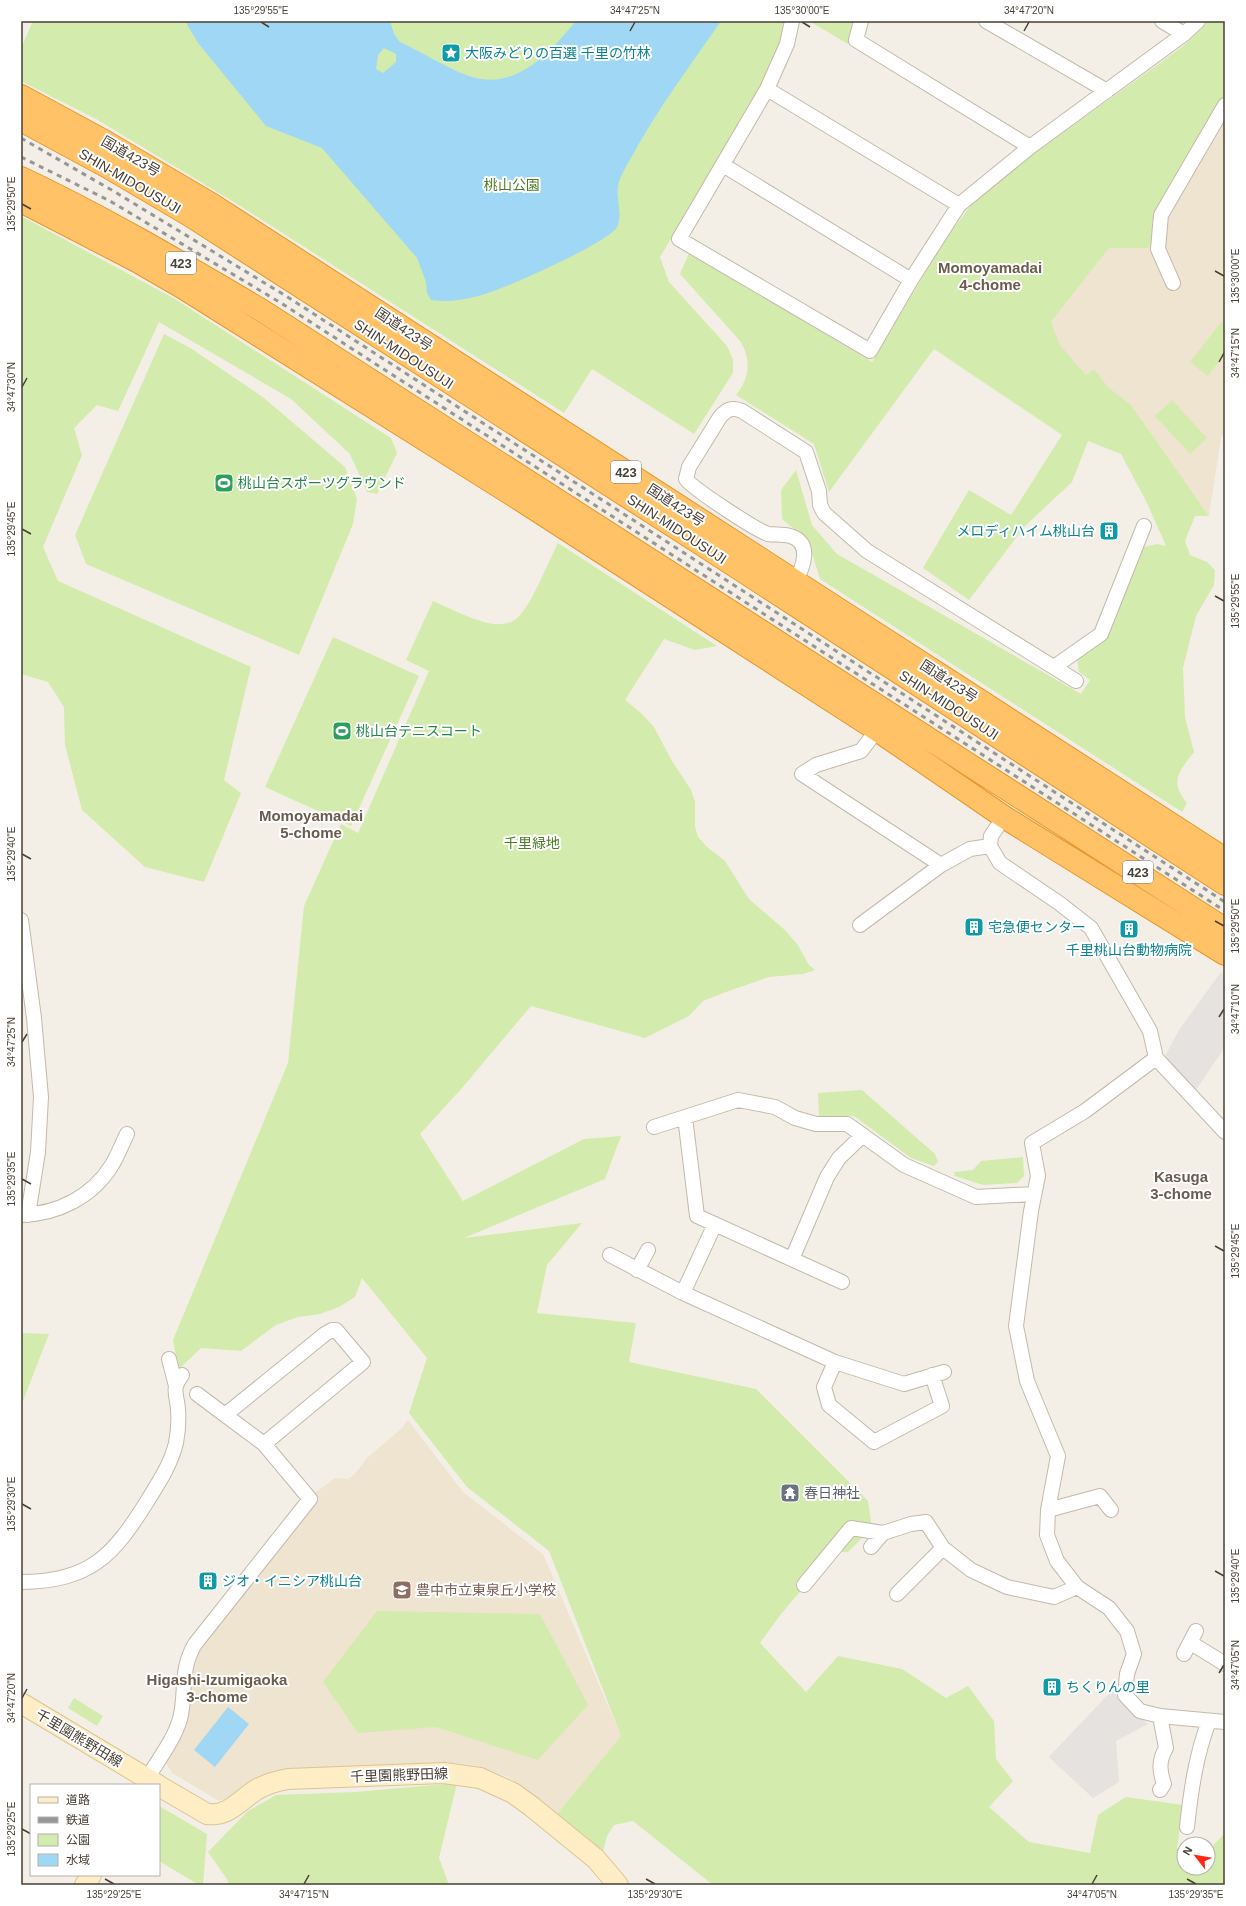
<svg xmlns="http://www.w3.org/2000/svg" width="1246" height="1906" viewBox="0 0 1246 1906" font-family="Arial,'Noto Sans JP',sans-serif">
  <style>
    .education { fill: #eee4cf }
    .green { fill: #d3ebac }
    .parking { fill: #e5e2df }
    .water { fill: #9fd7f5; fill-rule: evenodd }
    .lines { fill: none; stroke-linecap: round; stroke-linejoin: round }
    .street-casing { stroke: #c3b9ab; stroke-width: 16 }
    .secondary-casing { stroke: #dac495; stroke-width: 22 }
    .highway-casing { stroke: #e7972d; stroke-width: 24 }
    .street { stroke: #fff; stroke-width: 14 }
    .secondary { stroke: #ffedc6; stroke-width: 20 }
    .highway { stroke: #ffc267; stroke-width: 22 }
    .rail { stroke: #969696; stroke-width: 3; stroke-dasharray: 5 5; stroke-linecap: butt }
    .ticks { fill: none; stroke: #483f35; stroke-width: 1.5 }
    .labels { text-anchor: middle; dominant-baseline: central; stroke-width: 4; stroke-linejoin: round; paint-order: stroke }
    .shield { fill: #fff; stroke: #7f7972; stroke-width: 1 }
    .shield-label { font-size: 13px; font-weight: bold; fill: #483f35 }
    .culture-label { font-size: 14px; fill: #0d838f; stroke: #fff; text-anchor: start }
    .street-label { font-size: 14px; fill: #483f35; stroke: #fff }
    .park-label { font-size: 14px; fill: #4c7d24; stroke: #fff }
    .leisure-label { font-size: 14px; fill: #27864d; stroke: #fff; text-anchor: start }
    .worship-label { font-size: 14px; fill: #5b616d; stroke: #fff; text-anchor: start }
    .education-label { font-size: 14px; fill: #785e54; stroke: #fff; text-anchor: start }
    .neighbourhood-label { font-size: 15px; font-weight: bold; fill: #6b5c4b; stroke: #fff }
    .neatline { fill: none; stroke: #483f35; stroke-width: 1.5 }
    .ticks-label { font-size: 10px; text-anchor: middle; fill: #483f35 }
  </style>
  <rect width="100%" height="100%" fill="#f4efe6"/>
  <!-- education -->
  <path class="education" d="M 1225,97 L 1225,433 L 1221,437 L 1209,516 L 1131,405 L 1108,387 L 1094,369 L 1086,375 L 1060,345 L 1051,322 L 1109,248 L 1154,239 L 1152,223 Z
    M 408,1420 L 463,1492 L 543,1554 L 621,1736 L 557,1814 L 527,1790 L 508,1777 L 474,1765 L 445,1762 L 284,1769 L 260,1776 L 232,1796 L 219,1801 L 172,1773 L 165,1762 L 187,1717 L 190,1700 L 191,1677 L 196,1659 L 203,1645 L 218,1625 L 319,1500 L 314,1494 L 332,1480 L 336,1478 L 348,1479 L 355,1474 L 367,1458 L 401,1429 Z"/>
  <!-- green -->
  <path class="green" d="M 33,21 L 785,21 L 779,47 L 760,90 L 660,257 L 669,282 L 727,346 L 733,360 L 733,373 L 694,434 L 592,369 L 564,413 L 234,202 L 96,119 L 21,81 L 21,48 Z
    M 809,21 L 852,21 L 848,44 Z
    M 1209,21 L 1225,21 L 1225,97 L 1152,223 L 1154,239 L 1148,248 L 1109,248 L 1051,322 L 1060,345 L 1086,375 L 1094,369 L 1108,387 L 1131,405 L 1209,516 L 1195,516 L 1185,541 L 1190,555 L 1207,562 L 1215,570 L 1214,585 L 1196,616 L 1183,668 L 1185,717 L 1194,752 C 1179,772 1169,781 1187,803 L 1182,812 L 820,579 L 808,541 L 782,519 L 781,490 L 796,470 L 812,525 L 837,554 L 1081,694 L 1090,680 L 1079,672 L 1077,658 L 1108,636 L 1144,547 L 1157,544 L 1166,546 L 1147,503 L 1121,454 L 1088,441 L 1072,482 L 1025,526 L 969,600 L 923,568 L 969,490 L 1011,515 L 1062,435 L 934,349 L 829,492 L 814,444 L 736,395 C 750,378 751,360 741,342 L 680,274 L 689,253 L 872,362 L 944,241 L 972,204 L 1021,163 L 1182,47 Z
    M 21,216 L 175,299 L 391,438 L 397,453 L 377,494 L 367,492 L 350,454 L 291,399 L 159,322 L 118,411 L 97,405 L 74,428 L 82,455 L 43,547 L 58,581 L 251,667 L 224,780 L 241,793 L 204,882 L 145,867 L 82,810 L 65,745 L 64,707 L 48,682 L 21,674 Z
    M 1222,321 L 1225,324 L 1225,354 L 1208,376 L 1190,362 Z
    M 164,334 L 192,349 L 264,398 L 345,467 L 357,499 L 353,524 L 299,655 L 86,564 L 75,535 Z
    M 1172,400 L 1207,438 L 1190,454 L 1155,416 Z
    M 558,543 L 717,646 L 695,650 L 664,639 L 625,700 L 640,712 L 654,727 L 672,761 L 691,790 L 695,802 L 695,827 L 698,837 L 706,846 L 725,861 L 749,899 L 785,930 L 797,944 L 809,965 L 815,970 L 803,974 L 769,977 L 726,992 L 703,1001 L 689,1016 L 645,1038 L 531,1006 L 462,1088 L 420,1134 L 463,1201 L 584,1139 L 621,1136 L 605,1179 L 464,1238 L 582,1223 L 547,1265 L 537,1313 L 636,1323 L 629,1362 L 756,1389 L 868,1501 L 872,1528 L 848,1552 L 834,1552 L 781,1614 L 760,1643 L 806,1692 L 838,1656 L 902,1669 L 946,1698 L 968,1686 L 994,1721 L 996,1759 L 1013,1781 L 989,1807 L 1029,1842 L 1090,1853 L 1098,1815 L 1126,1797 L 1183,1805 L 1177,1848 L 1184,1849 L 1184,1868 L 1208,1868 L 1208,1851 L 1225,1833 L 1225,1885 L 713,1885 L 633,1821 L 614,1825 L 607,1836 L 603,1851 L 557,1814 L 621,1736 L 549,1551 L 467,1487 L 409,1413 L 427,1358 L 362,1278 L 355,1297 L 339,1307 L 320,1314 L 298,1317 L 276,1325 L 241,1351 L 201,1348 L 179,1369 L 178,1368 L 173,1340 L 288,1063 L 304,906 L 341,824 L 358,833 L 429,671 L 406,660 L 433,601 C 449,608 464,616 481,621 C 491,625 507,626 516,619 C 531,607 548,562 558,543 Z
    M 333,637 L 419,676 L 351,826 L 265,787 Z
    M 862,1090 L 935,1154 L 938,1162 L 934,1166 L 911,1158 L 854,1116 L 819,1117 L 818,1093 Z
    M 1023,1157 L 1024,1176 L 1017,1183 L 983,1185 L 955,1176 L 954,1172 L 973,1170 L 981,1161 Z
    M 21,1333 L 49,1334 L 21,1406 Z
    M 377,1611 L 540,1614 L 588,1705 L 538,1760 L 436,1727 L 358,1733 L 323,1682 Z
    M 74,1698 L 103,1716 L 97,1726 L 68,1708 Z
    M 457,1783 L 439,1858 L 449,1885 L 229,1885 L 227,1879 L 208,1852 L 248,1811 L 276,1795 L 355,1792 Z
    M 159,1806 L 207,1834 L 203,1885 L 199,1885 L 159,1861 Z"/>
  <!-- parking -->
  <path class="parking" d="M 1221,972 L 1225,975 L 1225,1047 L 1195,1091 L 1165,1056 L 1179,1030 Z
    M 1116,1686 L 1118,1699 L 1148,1724 L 1116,1741 L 1119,1782 L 1093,1798 L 1049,1757 Z"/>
  <!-- water -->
  <path class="water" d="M 185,21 L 390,21 L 394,34 L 400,42 C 422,52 446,68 469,76 C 516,92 549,53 576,21 L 721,21 C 692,63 662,103 637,147 C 632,158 624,168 620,179 C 613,195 624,213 617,227 C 608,243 506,288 485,294 C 468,299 448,303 431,300 L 427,293 L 426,282 L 417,258 L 322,148 L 266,126 L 198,43 ZM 384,48 L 396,54 L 396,62 L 383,73 L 376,69 L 378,55 Z
    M 228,1707 L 249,1724 L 215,1767 L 194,1750 Z"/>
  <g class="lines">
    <defs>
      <path id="street" d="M 792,21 L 787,44 L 767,89 L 679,239 L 870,351 L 911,280 L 959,205 L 1030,147 L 1184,34 L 1198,21
        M 861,21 L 856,40 L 1030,147
        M 986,21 L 1107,91
        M 1162,21 L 1184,34
        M 767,89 L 959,205
        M 723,165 L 911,280
        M 1173,283 L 1158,249 L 1161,215 L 1225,105
        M 795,582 C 803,568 813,542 790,536 C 783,534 775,535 768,534 C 756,530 693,489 686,479 L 689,467 L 720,417 C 727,409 732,407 742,411 L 806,452 L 819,491 L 820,505 L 824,513 L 867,551 L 1076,681
        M 1054,667 L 1101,634 L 1144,526
        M 877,730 L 861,751 L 816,765 L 802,774 L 941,865
        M 1004,817 L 991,836 L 990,846 L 1000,863 L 1059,903 L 1091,928 L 1150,1031 L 1156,1058 L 1225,1132
        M 21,920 L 34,1018 L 41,1097 L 38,1152 L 28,1215
        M 860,925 L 941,865 L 970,849 L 990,846
        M 1156,1058 L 1085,1111 L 1032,1143 L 1038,1176 L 1031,1211 L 1016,1326 L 1027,1381 L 1058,1456 L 1048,1510 L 1047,1535 L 1057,1561 L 1077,1587 L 1109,1608 L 1127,1631 L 1134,1654 L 1127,1674 L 1125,1695 L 1140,1711 L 1160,1716 L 1225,1722
        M 685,1117 L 697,1216 L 842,1282
        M 654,1127 L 738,1100 L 775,1107 L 795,1118 L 816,1124 L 847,1124 L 904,1165 L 976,1197 L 1034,1194
        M 21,1215 C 58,1214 92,1197 112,1165 C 118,1155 122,1144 127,1134
        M 610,1255 L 683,1293 L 835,1362 L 904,1384 L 944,1372
        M 792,1259 L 827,1177 L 839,1158 L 863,1135
        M 637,1270 L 648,1250
        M 683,1293 L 715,1224
        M 169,1359 L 176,1386
        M 835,1362 L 824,1387 L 829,1405 L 874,1442 L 942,1406 L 932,1375
        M 197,1394 L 225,1415
        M 1048,1510 L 1100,1496 L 1111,1510
        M 871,1547 L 883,1533
        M 21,1582 C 91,1581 113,1556 148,1500 C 159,1482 171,1464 176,1443 C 178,1432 179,1421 178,1410 C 178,1403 174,1392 176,1386 C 177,1382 180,1378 182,1375
        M 804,1585 L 851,1528 L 883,1533 L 911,1524 L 926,1522 L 943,1548 L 971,1570 L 1007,1587 L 1054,1597 L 1077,1587
        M 897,1594 L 943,1548
        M 1191,1643 L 1225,1664
        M 1184,1654 L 1196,1631
        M 147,1779 C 158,1760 174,1740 180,1719 C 187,1692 179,1671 195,1644 L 310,1499 L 264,1444 L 225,1415 L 325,1334 L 332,1330 L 336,1330 L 363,1362 L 264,1444
        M 1160,1790 L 1164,1784 C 1159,1770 1159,1760 1166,1748 L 1160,1716
        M 1187,1827 C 1191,1790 1196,1755 1209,1721"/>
      <path id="secondary" d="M 21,1703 L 158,1785
        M 159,1786 L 207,1814 C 228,1817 239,1801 256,1790 C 266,1784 277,1781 288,1779 L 444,1773 L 480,1778 L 513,1793 L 531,1806 L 596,1859 L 618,1885
        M 85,1885 L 91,1875"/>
      <path id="highway" d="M 21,96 L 104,141 L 211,204 L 1225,859
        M 21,120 L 108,167 L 191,216 L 695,540 L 1225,884
        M 21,178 C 104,217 183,264 261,310 L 1225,929
        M 21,201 L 137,261 L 182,287 L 524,502 L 877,730 L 1004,817 L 1225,954"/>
    </defs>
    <!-- street casing -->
    <use href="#street" class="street-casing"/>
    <!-- secondary casing -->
    <use href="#secondary" class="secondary-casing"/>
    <!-- highway casing -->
    <use href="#highway" class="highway-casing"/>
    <!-- street -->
    <use href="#street" class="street"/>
    <!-- secondary -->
    <use href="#secondary" class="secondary"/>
    <!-- highway -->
    <use href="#highway" class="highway"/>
    <!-- rail -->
    <path class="rail" d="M 21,138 L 115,192 L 286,296 L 1225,902
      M 21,157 L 110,201 L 281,303 L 1225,911"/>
  </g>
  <!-- ticks -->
  <path class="ticks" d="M 261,22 L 269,27M 802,22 L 810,27M 630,31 L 635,22M 1024,31 L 1029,22M 22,204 L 31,209M 1215,271 L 1224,276M 1219,362 L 1224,353M 22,387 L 27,378M 22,529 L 31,534M 1215,596 L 1224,601M 22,854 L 31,859M 1215,921 L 1224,926M 1219,1017 L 1224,1009M 22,1042 L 27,1034M 22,1179 L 31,1184M 1215,1246 L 1224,1251M 22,1504 L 31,1509M 1215,1571 L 1224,1576M 1219,1673 L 1224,1665M 22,1698 L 27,1689M 22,1829 L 31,1834M 105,1879 L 114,1884M 646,1879 L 655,1884M 1187,1879 L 1196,1884M 304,1884 L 309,1875M 1092,1884 L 1097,1875"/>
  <!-- icons -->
  <defs>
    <symbol id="sight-square" viewBox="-11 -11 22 22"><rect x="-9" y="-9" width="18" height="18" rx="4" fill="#0f9aa8" stroke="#fff"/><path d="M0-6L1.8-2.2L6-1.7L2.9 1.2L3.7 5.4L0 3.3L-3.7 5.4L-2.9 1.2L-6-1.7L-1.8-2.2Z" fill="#fff"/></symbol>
    <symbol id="stadium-square" viewBox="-11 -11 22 22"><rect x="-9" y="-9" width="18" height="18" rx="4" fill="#2e9e5b" stroke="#fff"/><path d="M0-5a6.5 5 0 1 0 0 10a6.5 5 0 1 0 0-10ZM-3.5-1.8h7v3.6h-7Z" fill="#fff"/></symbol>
    <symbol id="building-square" viewBox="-11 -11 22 22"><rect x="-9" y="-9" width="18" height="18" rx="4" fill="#0f9aa8" stroke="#fff"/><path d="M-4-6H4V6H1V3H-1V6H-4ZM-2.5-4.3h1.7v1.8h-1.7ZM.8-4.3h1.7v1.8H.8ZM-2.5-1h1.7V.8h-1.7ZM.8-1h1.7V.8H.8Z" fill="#fff"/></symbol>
    <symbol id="temple-square" viewBox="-11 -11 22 22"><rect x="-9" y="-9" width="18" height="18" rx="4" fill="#6b7280" stroke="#fff"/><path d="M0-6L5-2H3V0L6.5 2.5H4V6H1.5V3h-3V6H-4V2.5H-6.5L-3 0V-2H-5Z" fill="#fff"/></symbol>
    <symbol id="school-square" viewBox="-11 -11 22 22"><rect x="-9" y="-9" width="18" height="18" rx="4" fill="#8d6e63" stroke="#fff"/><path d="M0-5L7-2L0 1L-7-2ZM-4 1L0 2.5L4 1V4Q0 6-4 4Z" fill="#fff"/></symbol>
  </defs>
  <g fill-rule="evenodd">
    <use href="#sight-square" x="440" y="42" width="22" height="22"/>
    <use href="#stadium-square" x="213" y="472" width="22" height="22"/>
    <use href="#building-square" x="1098" y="520" width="22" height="22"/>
    <use href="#stadium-square" x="331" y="720" width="22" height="22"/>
    <use href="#building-square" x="963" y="916" width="22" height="22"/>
    <use href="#building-square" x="1118" y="918" width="22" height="22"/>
    <use href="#temple-square" x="779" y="1482" width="22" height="22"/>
    <use href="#building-square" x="197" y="1570" width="22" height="22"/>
    <use href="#school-square" x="391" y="1579" width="22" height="22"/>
    <use href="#building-square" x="1041" y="1676" width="22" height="22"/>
  </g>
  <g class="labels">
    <!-- shield labels -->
    <g class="shield">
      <rect x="166" y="252" width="30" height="22" rx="3"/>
      <rect x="611" y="461" width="30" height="22" rx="3"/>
      <rect x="1123" y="861" width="30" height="22" rx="3"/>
    </g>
    <g class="shield-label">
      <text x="181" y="263">423</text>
      <text x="626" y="472">423</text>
      <text x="1138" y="872">423</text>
    </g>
    <!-- culture labels -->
    <g class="culture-label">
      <text x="465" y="53">大阪みどりの百選 千里の竹林</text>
      <text x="1095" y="531" text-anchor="end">メロディハイム桃山台</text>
      <text x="988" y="927">宅急便センター</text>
      <text x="1129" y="950" text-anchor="middle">千里桃山台動物病院</text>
      <text x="222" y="1581">ジオ・イニシア桃山台</text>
      <text x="1066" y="1687">ちくりんの里</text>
    </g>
    <!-- street labels -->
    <g class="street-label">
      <text transform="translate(131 156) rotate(30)">国道423号</text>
      <text transform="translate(130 181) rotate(30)">SHIN-MIDOUSUJI</text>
      <text transform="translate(404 329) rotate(34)">国道423号</text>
      <text transform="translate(404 354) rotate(33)">SHIN-MIDOUSUJI</text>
      <text transform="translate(676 505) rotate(33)">国道423号</text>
      <text transform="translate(677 529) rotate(33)">SHIN-MIDOUSUJI</text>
      <text transform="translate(949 681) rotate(33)">国道423号</text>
      <text transform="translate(949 705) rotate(33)">SHIN-MIDOUSUJI</text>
      <text transform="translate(79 1738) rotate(31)">千里園熊野田線</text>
      <text transform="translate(399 1775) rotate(-2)">千里園熊野田線</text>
    </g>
    <!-- park labels -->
    <g class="park-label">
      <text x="512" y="185">桃山公園</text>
      <text x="532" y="843">千里緑地</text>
    </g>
    <!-- leisure labels -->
    <g class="leisure-label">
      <text x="238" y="483">桃山台スポーツグラウンド</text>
      <text x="356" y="731">桃山台テニスコート</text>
    </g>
    <!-- worship labels -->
    <g class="worship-label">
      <text x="804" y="1493">春日神社</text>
    </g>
    <!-- education labels -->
    <g class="education-label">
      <text x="416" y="1590">豊中市立東泉丘小学校</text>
    </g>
    <!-- neighbourhood labels -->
    <g class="neighbourhood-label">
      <text x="990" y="267">Momoyamadai<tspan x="990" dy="17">4-chome</tspan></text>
      <text x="311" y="815">Momoyamadai<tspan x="311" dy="17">5-chome</tspan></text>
      <text x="1181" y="1176">Kasuga<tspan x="1181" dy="17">3-chome</tspan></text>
      <text x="217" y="1679">Higashi-Izumigaoka<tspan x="217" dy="17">3-chome</tspan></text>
    </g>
  </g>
  <!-- border -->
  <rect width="1246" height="1906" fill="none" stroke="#ffffff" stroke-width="44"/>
  <!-- legend -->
  <rect x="30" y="1784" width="130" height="92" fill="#ffffff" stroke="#b6b2ae"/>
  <rect x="38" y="1797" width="20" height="6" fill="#ffedc6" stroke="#b6b2ae"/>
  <text x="66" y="1804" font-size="12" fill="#483f35">道路</text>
  <rect x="38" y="1817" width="20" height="6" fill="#969696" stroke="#b6b2ae"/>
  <text x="66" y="1824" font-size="12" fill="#483f35">鉄道</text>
  <rect x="38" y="1834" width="20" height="12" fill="#d3ebac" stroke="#b6b2ae"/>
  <text x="66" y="1844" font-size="12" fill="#483f35">公園</text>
  <rect x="38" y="1854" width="20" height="12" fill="#9fd7f5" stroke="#b6b2ae"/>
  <text x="66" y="1864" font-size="12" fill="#483f35">水域</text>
  <!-- north arrow -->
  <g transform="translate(1196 1856) rotate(301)"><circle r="19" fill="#ffffff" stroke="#b6b2ae"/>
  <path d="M0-3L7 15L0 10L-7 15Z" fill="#ff2713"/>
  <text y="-6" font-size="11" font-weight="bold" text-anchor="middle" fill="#483f35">N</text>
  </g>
  <rect x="22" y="22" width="1202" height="1862" class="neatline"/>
  <g class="ticks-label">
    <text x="261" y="14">135°29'55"E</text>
    <text x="635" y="14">34°47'25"N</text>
    <text x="802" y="14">135°30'00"E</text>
    <text x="1029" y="14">34°47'20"N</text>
    <text transform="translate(11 204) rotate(-90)" y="4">135°29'50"E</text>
    <text transform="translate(1235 276) rotate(-90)" y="4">135°30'00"E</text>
    <text transform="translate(1235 353) rotate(-90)" y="4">34°47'15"N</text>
    <text transform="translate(11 387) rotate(-90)" y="4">34°47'30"N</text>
    <text transform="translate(11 529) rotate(-90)" y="4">135°29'45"E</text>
    <text transform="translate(1235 601) rotate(-90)" y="4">135°29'55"E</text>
    <text transform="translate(11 854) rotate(-90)" y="4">135°29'40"E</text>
    <text transform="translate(1235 926) rotate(-90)" y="4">135°29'50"E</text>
    <text transform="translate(1235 1009) rotate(-90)" y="4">34°47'10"N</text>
    <text transform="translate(11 1042) rotate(-90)" y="4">34°47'25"N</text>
    <text transform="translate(11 1179) rotate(-90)" y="4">135°29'35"E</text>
    <text transform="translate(1235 1251) rotate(-90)" y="4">135°29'45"E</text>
    <text transform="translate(11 1504) rotate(-90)" y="4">135°29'30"E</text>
    <text transform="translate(1235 1576) rotate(-90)" y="4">135°29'40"E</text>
    <text transform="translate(1235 1665) rotate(-90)" y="4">34°47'05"N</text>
    <text transform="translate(11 1698) rotate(-90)" y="4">34°47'20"N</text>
    <text transform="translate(11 1829) rotate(-90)" y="4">135°29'25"E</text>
    <text x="114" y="1898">135°29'25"E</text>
    <text x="304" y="1898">34°47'15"N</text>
    <text x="655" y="1898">135°29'30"E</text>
    <text x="1092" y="1898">34°47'05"N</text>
    <text x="1196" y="1898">135°29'35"E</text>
  </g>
</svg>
